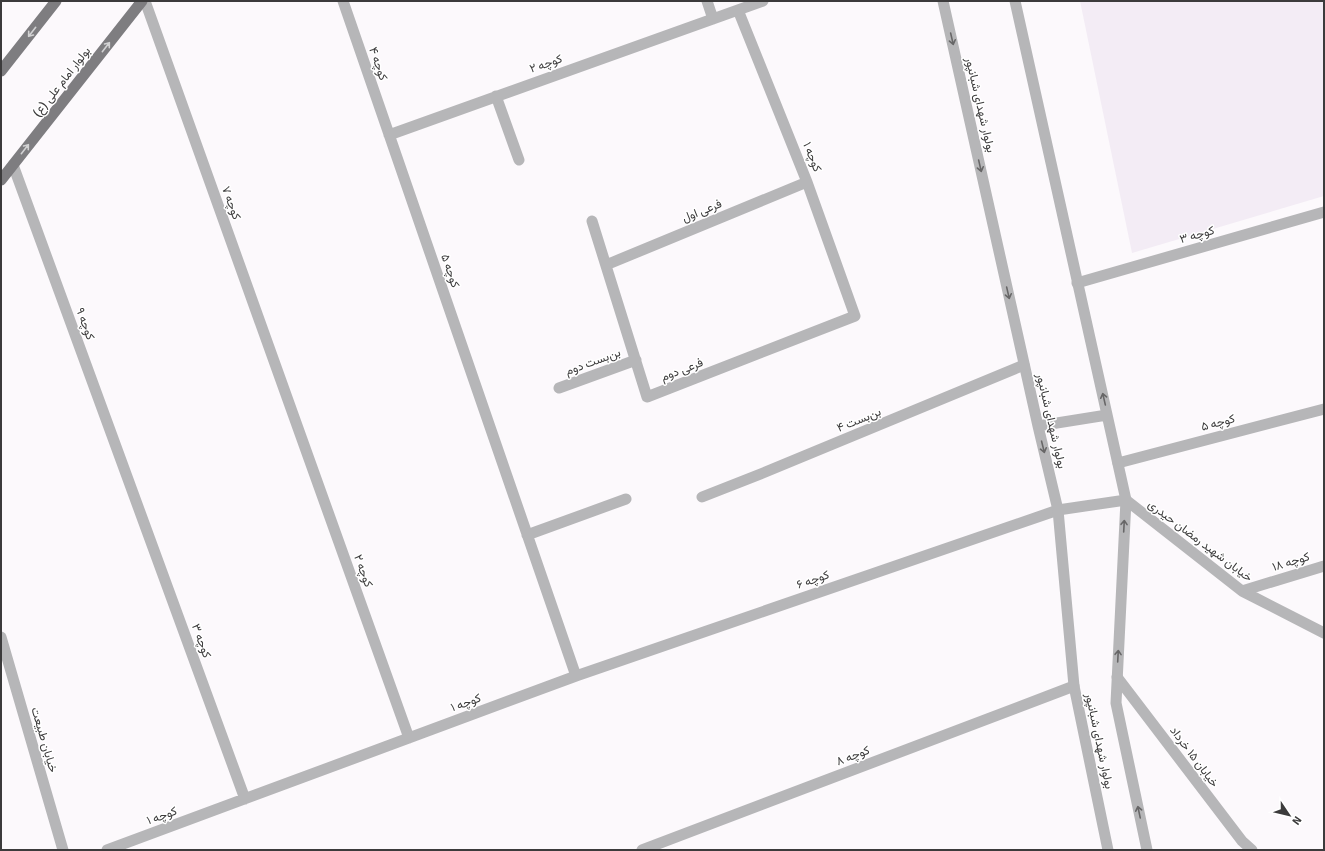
<svg xmlns="http://www.w3.org/2000/svg" width="1325" height="851" viewBox="0 0 1325 851" font-family="Signika,Vazirmatn,sans-serif">
  <style>
    .built { fill: #f3ecf5 }
    .lines { fill: none; stroke-linecap: round; stroke-linejoin: round }
    .minor { stroke: #b6b6b8; stroke-width: 11 }
    .tertiary { stroke: #b6b6b8; stroke-width: 11 }
    .primary { stroke: #7e7d80; stroke-width: 11 }
    .oneway { stroke: #d2d2d3 }
    .oneway2 { stroke: #676667 }
    .labels { text-anchor: middle; dominant-baseline: central; stroke-width: 3; stroke-linejoin: round; paint-order: stroke }
    .street-label { font-size: 12px; fill: #3c3b3c; stroke: #fff }
  </style>
  <rect width="100%" height="100%" fill="#fcf9fc"/>
  <!-- built -->
  <path class="built" d="M 1080,1 L 1324,1 L 1324,196 L 1132,253 Z"/>
  <g class="lines">
    <!-- minor -->
    <path class="minor" d="M 145,1 L 409,738
      M 343,1 L 576,676
      M 707,1 L 713,19
      M 496,96 L 519,160
      M 389,135 L 763,1
      M 13,165 L 245,799
      M 592,221 L 647,397 L 855,316 L 807,182 L 738,10
      M 606,265 L 807,182
      M 1077,283 L 1324,212
      M 559,388 L 636,360
      M 1118,463 L 1324,409
      M 702,497 L 763,473 L 1024,365
      M 1126,500 L 1242,591 L 1324,633
      M 527,535 L 626,499
      M 1242,591 L 1324,566
      M 1,637 L 63,850
      M 1117,677 L 1242,841 L 1252,850
      M 107,850 L 576,676 L 1058,510
      M 642,850 L 1074,686"/>
    <!-- tertiary -->
    <path class="tertiary" d="M 943,1 L 1038,426 L 1058,510 L 1074,686 L 1108,850
      M 1015,1 L 1126,500 L 1116,703 L 1147,850
      M 1038,426 L 1107,415
      M 1058,510 L 1126,500"/>
    <!-- primary -->
    <path class="primary" d="M 1,71 L 56,1
      M 1,180 L 142,1"/>
  </g>
  <!-- one-way arrows -->
  <defs><path id="oneway-shaft" d="M-6 0H5M1.5-3L5.5 0L1.5 3" fill="none" stroke-width="1.6" stroke-linecap="round" stroke-linejoin="round"/></defs>
  <g class="oneway">
    <use href="#oneway-shaft" transform="translate(32 32) rotate(128)"/>
    <use href="#oneway-shaft" transform="translate(106 47) rotate(-52)"/>
    <use href="#oneway-shaft" transform="translate(25 149) rotate(-52)"/>
  </g>
  <g class="oneway2">
    <use href="#oneway-shaft" transform="translate(952 39) rotate(77)"/>
    <use href="#oneway-shaft" transform="translate(980 166) rotate(77)"/>
    <use href="#oneway-shaft" transform="translate(1008 293) rotate(77)"/>
    <use href="#oneway-shaft" transform="translate(1104 399) rotate(-103)"/>
    <use href="#oneway-shaft" transform="translate(1043 447) rotate(76)"/>
    <use href="#oneway-shaft" transform="translate(1124 526) rotate(-87)"/>
    <use href="#oneway-shaft" transform="translate(1118 656) rotate(-87)"/>
    <use href="#oneway-shaft" transform="translate(1139 812) rotate(-102)"/>
  </g>
  <g class="labels">
    <!-- street labels -->
    <g class="street-label">
      <text transform="translate(378 64) rotate(71)">کوچه ۴</text>
      <text transform="translate(546 64) rotate(-19)">کوچه ۲</text>
      <text transform="translate(62 82) rotate(-52)">بولوار امام علی (ع)</text>
      <text transform="translate(980 105) rotate(77)">بولوار شهدای شبانپور</text>
      <text transform="translate(812 157) rotate(68)">کوچه ۱</text>
      <text transform="translate(231 203) rotate(70)">کوچه ۷</text>
      <text transform="translate(702 211) rotate(-22)">فرعی اول</text>
      <text transform="translate(1197 235) rotate(-16)">کوچه ۳</text>
      <text transform="translate(450 271) rotate(71)">کوچه ۵</text>
      <text transform="translate(85 324) rotate(70)">کوچه ۹</text>
      <text transform="translate(593 362) rotate(-20)">بن‌بست دوم</text>
      <text transform="translate(682 370) rotate(-21)">فرعی دوم</text>
      <text transform="translate(859 420) rotate(-22)">بن‌بست ۴</text>
      <text transform="translate(1051 421) rotate(77)">بولوار شهدای شبانپور</text>
      <text transform="translate(1218 423) rotate(-15)">کوچه ۵</text>
      <text transform="translate(1200 541) rotate(37)">خیابان شهید رمضان حیدری</text>
      <text transform="translate(1291 562) rotate(-17)">کوچه ۱۸</text>
      <text transform="translate(363 571) rotate(70)">کوچه ۲</text>
      <text transform="translate(813 580) rotate(-19)">کوچه ۶</text>
      <text transform="translate(201 641) rotate(70)">کوچه ۳</text>
      <text transform="translate(466 703) rotate(-20)">کوچه ۱</text>
      <text transform="translate(44 740) rotate(74)">خیابان طبیعت</text>
      <text transform="translate(1099 741) rotate(78)">بولوار شهدای شبانپور</text>
      <text transform="translate(853 756) rotate(-21)">کوچه ۸</text>
      <text transform="translate(1194 757) rotate(53)">خیابان ۱۵ خرداد</text>
      <text transform="translate(162 816) rotate(-20)">کوچه ۱</text>
    </g>
  </g>
  <!-- border -->
  <rect width="1325" height="851" fill="none" stroke="#3c3b3c" stroke-width="4"/>
  <!-- north arrow -->
  <g transform="translate(1289 815) rotate(125)" stroke="#ffffff" stroke-width="3" paint-order="stroke">
  <path d="M0-3L7 15L0 10L-7 15Z" fill="#3c3b3c"/>
  <text y="-6" font-size="11" font-weight="bold" text-anchor="middle" fill="#3c3b3c">N</text>
  </g>
</svg>
